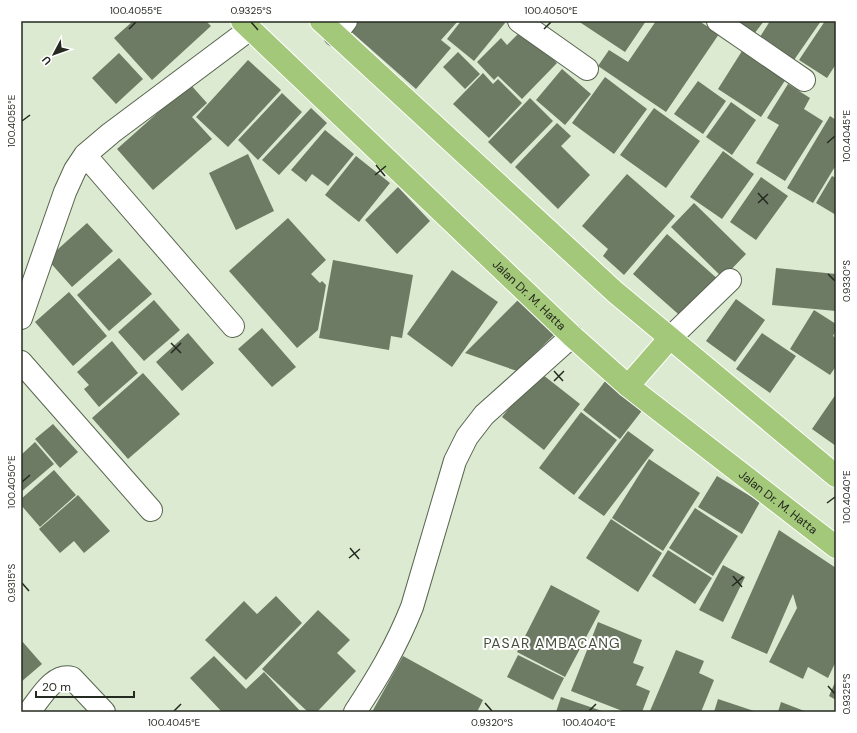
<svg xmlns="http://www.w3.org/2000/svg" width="857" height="733" viewBox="0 0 857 733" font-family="'DM Sans',sans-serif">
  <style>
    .building { fill: #6d7a64 }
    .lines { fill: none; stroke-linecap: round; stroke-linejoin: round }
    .minor-casing { stroke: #58654f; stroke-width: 24 }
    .major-casing { stroke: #fff; stroke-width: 24 }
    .minor { stroke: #fff; stroke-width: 22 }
    .major { stroke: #a3c879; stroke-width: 22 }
    .ticks { fill: none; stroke: #252a21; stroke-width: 1.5 }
    .labels { text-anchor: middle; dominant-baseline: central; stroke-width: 4; stroke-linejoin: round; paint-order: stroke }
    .street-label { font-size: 12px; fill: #252a21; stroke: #fff }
    .quarter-label { font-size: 14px; letter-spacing: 1px; fill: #45513c; stroke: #fff }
    .neatline { fill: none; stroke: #252a21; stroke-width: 1.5 }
    .ticks-label { font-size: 10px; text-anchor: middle; fill: #252a21 }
  </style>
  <rect width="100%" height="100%" fill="#dbead1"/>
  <!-- building -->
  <path class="building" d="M 133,21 L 206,21 L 211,26 L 152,80 L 114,38 Z
    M 355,21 L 458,21 L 441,40 L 451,48 L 416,89 L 348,29 Z
    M 461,21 L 503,21 L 505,23 L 474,61 L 447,39 Z
    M 578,21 L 646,21 L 625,52 Z
    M 656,21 L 699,21 L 719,34 L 666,112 L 598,66 L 609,50 L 628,62 Z
    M 736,21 L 764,21 L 754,34 Z
    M 770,21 L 821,21 L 794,60 L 760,37 Z
    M 825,21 L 836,21 L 836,64 L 827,78 L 799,60 Z
    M 523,29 L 557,63 L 522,99 L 498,76 L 494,80 L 477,62 L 501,38 L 507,45 Z
    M 742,51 L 786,79 L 761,117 L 718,89 Z
    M 458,52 L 480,74 L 465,89 L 443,67 Z
    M 119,53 L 143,79 L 116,104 L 92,78 Z
    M 248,60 L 281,90 L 228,147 L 196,117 Z
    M 562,69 L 591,94 L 565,125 L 536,100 Z
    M 483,73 L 493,84 L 498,79 L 522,103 L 489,138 L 453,104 Z
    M 605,77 L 647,109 L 614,154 L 572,123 Z
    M 698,81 L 726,101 L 703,134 L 674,114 Z
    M 190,84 L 207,103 L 192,117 L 212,139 L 153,190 L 117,149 Z
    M 788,84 L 810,98 L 804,109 L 823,121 L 785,181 L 756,163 L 779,125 L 767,118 Z
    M 282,93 L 302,112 L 258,160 L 238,140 Z
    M 530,98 L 553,121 L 511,164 L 488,142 Z
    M 731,102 L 756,120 L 732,155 L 706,137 Z
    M 311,108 L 327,123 L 279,175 L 262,160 Z
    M 654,108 L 700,141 L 666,188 L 620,155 Z
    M 830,116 L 836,120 L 836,165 L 813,203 L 787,188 Z
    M 557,123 L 571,136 L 561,146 L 590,175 L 558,209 L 515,167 Z
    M 325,130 L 354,154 L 328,186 L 312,174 L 306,182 L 291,170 Z
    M 723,151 L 754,174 L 722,219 L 690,197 Z
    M 248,154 L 274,211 L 236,230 L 209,173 Z
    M 356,156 L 390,183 L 359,222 L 325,195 Z
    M 627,174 L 675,216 L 624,275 L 603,256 L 608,249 L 582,226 Z
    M 832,176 L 836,178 L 836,215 L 816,203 Z
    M 761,177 L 788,196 L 756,240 L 730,222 Z
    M 398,187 L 430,221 L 397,254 L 365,220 Z
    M 694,203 L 746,254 L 723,278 L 671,227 Z
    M 288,218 L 326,260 L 311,274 L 320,283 L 322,281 L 326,285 L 318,330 L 297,348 L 229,271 Z
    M 87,223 L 113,251 L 72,287 L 47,259 Z
    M 667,234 L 720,281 L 685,320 L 633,274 Z
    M 119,258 L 152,294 L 109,331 L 77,295 Z
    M 333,260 L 413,275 L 402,338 L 391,336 L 389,350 L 319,338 Z
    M 776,268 L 836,274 L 836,311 L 772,305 Z
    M 452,270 L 498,302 L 452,367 L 407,334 Z
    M 69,292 L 107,336 L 73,366 L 35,322 Z
    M 522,296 L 557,332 L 517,371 L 465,353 Z
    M 736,299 L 765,320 L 735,362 L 706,341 Z
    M 154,300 L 180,330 L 144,361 L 118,332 Z
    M 814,310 L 836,324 L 836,330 L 833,336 L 836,338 L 836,366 L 830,375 L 790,349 Z
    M 262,328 L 296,367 L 272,387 L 238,349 Z
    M 188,333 L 214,363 L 182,391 L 156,362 Z
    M 762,333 L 796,356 L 770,393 L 736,369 Z
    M 112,341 L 138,373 L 99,407 L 84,389 L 89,385 L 77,372 Z
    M 538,371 L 580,404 L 544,450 L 502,417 Z
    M 143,373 L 180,414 L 128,459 L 92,418 Z
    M 606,380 L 644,408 L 620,439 L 583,410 Z
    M 836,394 L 836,446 L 812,429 Z
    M 581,412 L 617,440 L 574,495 L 539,468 Z
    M 53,424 L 78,452 L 60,468 L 35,439 Z
    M 628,431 L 654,450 L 604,516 L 578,498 Z
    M 35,442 L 54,464 L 21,492 L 21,455 Z
    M 649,459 L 700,493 L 663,551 L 612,518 Z
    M 54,470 L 76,495 L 40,527 L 21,505 L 21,499 Z
    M 717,476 L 760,502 L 742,534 L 698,507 Z
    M 78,495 L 110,531 L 84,553 L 74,541 L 60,553 L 39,529 Z
    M 695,508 L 738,536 L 713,576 L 669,548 Z
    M 611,519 L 662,553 L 638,592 L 586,558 Z
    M 779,530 L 836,568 L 836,661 L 828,678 L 808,667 L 803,679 L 769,662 L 797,608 L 793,594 L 767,654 L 731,638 Z
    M 668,550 L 712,578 L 695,604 L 652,576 Z
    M 723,565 L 745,577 L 723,622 L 699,610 Z
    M 551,585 L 600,611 L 565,677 L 517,652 Z
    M 276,596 L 302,623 L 246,680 L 205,640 L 244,601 L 257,614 Z
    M 318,610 L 350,640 L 337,653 L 356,671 L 317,712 L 308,712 L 262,669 Z
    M 598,622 L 642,640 L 633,663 L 644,667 L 636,685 L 650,691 L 642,712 L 625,712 L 571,691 Z
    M 21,640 L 42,664 L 21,682 Z
    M 676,650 L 704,661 L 699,673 L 714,680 L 701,712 L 650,711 Z
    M 518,655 L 564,678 L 553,700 L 507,677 Z
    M 214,656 L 246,689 L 264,672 L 301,712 L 222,712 L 190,678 Z
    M 403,656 L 483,700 L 477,712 L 372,712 Z
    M 836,680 L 836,700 L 829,696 Z
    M 561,697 L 605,712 L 556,712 Z
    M 718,699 L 757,712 L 714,712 Z
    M 781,702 L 807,712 L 778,712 Z"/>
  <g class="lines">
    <defs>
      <path id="minor" d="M 519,21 L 587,69
        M 718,21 L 804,80
        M 335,35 L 346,21
        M 85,155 L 233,326
        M 21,318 L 65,192 L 75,170 L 85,155 L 111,133 L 250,29
        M 670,338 L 730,280
        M 21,362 L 151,510
        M 29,712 C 40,699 53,673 72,678 L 104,712
        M 355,712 C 378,677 396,647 412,607 L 455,461 L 467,437 L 484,415 L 572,336"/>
      <g id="major">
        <path id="s1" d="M 242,21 L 572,336 L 628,386 L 836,547"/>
        <path d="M 321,21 L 615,292 L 836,476"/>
        <path d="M 628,386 L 670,338"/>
      </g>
    </defs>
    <!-- minor casing -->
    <use href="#minor" class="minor-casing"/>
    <!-- major casing -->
    <use href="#major" class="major-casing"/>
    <!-- minor -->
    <use href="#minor" class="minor"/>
    <!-- major -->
    <use href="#major" class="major"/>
  </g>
  <!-- ticks -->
  <path class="ticks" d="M 251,22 L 258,30M 129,29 L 136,22M 544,29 L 551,22M 22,121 L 30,115M 827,143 L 835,136M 376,165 L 385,176M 375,175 L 386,166M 758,193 L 768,204M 758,203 L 768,194M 828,274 L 835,281M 171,343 L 181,353M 171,353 L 181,343M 554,371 L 563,381M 554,381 L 564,371M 22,482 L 30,475M 827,503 L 835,497M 350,548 L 359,559M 349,558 L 360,549M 733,576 L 742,587M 22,583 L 29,591M 732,586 L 743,577M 828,686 L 835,694M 485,703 L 492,711M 174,711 L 181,704M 589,711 L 596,704"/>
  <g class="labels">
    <!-- street labels -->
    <g class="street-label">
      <text stroke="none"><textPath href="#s1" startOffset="397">Jalan Dr. M. Hatta</textPath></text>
      <text stroke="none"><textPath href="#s1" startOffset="721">Jalan Dr. M. Hatta</textPath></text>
    </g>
    <!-- quarter labels -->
    <g class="quarter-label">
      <text x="552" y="643">PASAR AMBACANG</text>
    </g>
  </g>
  <!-- border -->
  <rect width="857" height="733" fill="none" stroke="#ffffff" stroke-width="44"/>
  <!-- north arrow -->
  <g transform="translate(54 54) rotate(229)" stroke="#ffffff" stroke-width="3" paint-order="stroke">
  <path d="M0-3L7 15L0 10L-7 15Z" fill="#252a21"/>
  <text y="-6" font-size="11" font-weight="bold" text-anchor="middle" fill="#252a21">U</text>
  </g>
  <!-- scale -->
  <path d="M36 691v6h98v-6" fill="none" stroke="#252a21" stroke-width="2"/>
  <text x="42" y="691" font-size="12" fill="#252a21" stroke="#ffffff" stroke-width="3" paint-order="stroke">20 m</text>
  <rect x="22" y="22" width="813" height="689" class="neatline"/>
  <g class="ticks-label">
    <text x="136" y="14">100.4055°E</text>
    <text x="251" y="14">0.9325°S</text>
    <text x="551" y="14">100.4050°E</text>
    <text transform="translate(11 121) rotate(-90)" y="4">100.4055°E</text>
    <text transform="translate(846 136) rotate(-90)" y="4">100.4045°E</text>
    <text transform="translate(846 281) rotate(-90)" y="4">0.9330°S</text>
    <text transform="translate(11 482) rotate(-90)" y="4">100.4050°E</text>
    <text transform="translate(846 497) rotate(-90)" y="4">100.4040°E</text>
    <text transform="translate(11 583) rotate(-90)" y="4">0.9315°S</text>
    <text transform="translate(846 694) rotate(-90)" y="4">0.9325°S</text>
    <text x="174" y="726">100.4045°E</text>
    <text x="492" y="726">0.9320°S</text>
    <text x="589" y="726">100.4040°E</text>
  </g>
</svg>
